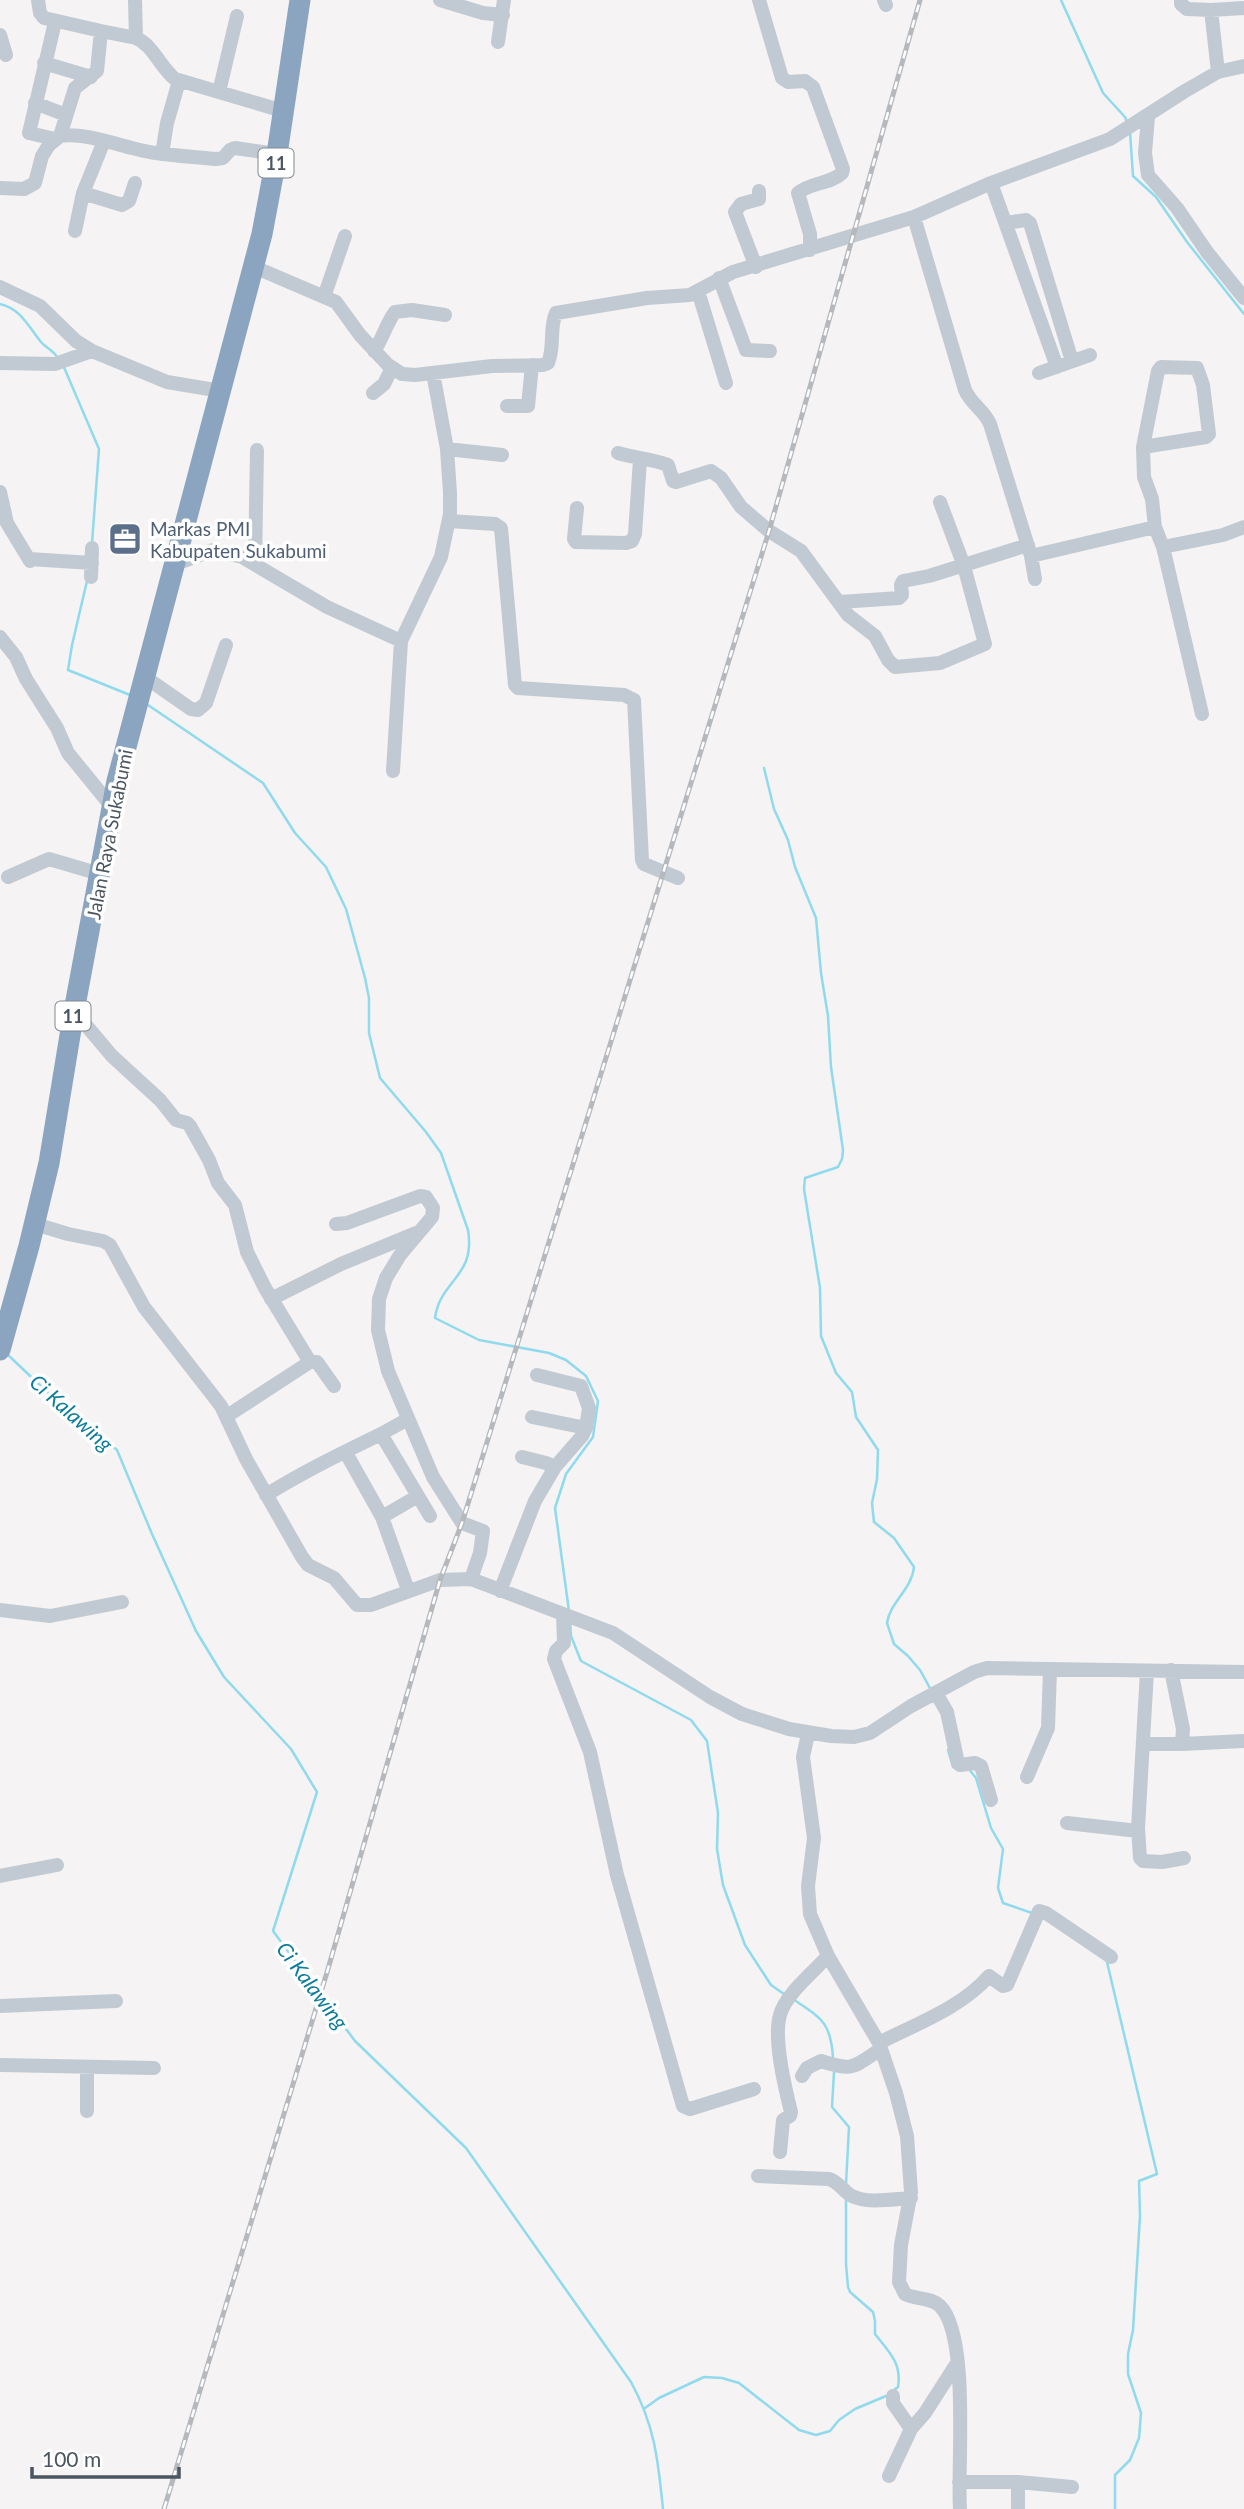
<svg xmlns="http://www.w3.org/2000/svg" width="1244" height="2509" viewBox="0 0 1244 2509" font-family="Lato,sans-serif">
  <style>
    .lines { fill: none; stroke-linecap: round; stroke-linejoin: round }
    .stream { stroke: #90daee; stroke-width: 2.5 }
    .minor { stroke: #c1cad2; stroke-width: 14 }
    .highway { stroke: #8ba5c1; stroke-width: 21 }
    .rail-casing { stroke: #b5b8bd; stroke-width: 5 }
    .rail { stroke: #fff; stroke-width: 2.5; stroke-dasharray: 8; stroke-linecap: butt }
    .labels { text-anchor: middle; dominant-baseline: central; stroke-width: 7; stroke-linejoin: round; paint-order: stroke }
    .shield { fill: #fff; stroke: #808990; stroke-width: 2 }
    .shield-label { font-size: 18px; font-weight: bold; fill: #4a5661 }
    .service-label { font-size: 19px; fill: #4e5e75; stroke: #fff; text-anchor: start }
    .street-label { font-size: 19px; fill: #4a5661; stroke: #fff }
    .water-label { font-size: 21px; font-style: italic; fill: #0c7c9b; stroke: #fff }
  </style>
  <rect width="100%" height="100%" fill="#f5f3f3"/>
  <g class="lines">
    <!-- stream -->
    <path class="stream" d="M 1061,0 L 1103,93 L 1125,117 L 1127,122
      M 1130,132 L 1133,176 L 1156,197 L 1187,242 L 1244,314
      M 0,304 C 21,309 28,326 41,342 C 46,348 53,350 57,357
      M 63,365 L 99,449 L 92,543
      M 87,581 L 72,645 L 68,670 L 130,695
      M 148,705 L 263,783 L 295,833 L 326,867 L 346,909 L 365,978 L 369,998 L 369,1033 L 380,1078 L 426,1132 L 441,1153 L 468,1230 C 476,1277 440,1280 435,1318 L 479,1340 L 549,1353 L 566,1360 L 586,1376 L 598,1401 L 593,1437 L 566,1474 L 555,1508 L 569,1611
      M 764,768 L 774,809 L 788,840 L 795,867 L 816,918 L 821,973 L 828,1016 L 831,1067 L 843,1150 L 842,1159 L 838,1167 L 805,1178 L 804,1189 L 820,1288 L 821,1336 L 836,1373 L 852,1392 L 856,1417 L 878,1450 L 877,1479 L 872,1503 L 874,1522 L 894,1538 L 914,1567 C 912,1589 890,1602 887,1623 L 894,1644 L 908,1656 L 920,1670 L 931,1690
      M 8,1355 L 62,1406 L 117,1450 L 152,1534 L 196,1631 L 224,1677 L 291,1749 L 317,1792 L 273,1931 L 355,2041 L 466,2148 L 631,2382 C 655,2426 658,2460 663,2509
      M 570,1621 L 571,1636 L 581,1661 L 691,1720 L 707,1741 L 718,1813 L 717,1849 L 723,1885 L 745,1945 L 771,1985 L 784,1994
      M 948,1750 L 953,1767 L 955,1767
      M 968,1768 L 976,1778 L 991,1828 L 1003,1849 L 998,1888 L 1003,1903 L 1032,1913
      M 1107,1962 L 1157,2174 L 1139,2181 L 1140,2216 L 1133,2330 L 1128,2354 L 1128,2374 L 1141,2413 L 1139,2438 L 1130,2460 L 1115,2475 L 1115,2509
      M 793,1999 C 821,2018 831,2022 833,2058
      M 834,2072 L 832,2107 L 849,2127 L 846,2184
      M 846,2198 L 846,2264 L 848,2287 L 850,2292 L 873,2312 L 875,2321 L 875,2334 C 889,2352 902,2363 898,2387 L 894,2390
      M 645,2408 L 659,2398 L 704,2377 L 722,2378 L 739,2383 L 799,2430 L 816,2435 L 830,2431 L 839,2420 L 855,2409 L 886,2396"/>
    <!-- minor -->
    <path class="minor" d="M 38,0 L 40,13 L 44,18 L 101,31
      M 135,0 L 136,38 C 153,45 160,67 175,79 L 283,111
      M 440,0 L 483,13 L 503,15
      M 759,0 L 782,78 L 788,82 L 805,81 L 813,87 L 843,169 L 842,173 C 831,184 811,182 798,193 L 810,234 L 810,250
      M 884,0 L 886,5
      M 1181,0 L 1181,4 L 1187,9 L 1211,10 L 1218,72
      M 1211,10 L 1244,8
      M 0,35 L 6,55
      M 498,42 L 504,0
      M 44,63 L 91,77
      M 219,92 L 237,16
      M 35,103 L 66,115
      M 1148,117 L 1145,153 L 1148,175 L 1177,208 L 1207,252 L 1244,298
      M 60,136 C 85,131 130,150 156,153 C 176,156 196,157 216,159 L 223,158 L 230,150 L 235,148 L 277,154
      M 55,139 L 29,133 L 55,22
      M 162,154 L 167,123 L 179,81
      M 991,183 L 1057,367
      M 0,188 L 24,189 L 35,183 L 42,156 L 49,145 L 60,136 L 75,88 L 97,71 L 101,31 L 136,38
      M 83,193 L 122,205 L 129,201 L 135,183
      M 914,217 L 965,390 C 971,404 984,410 990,424 L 1031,556 L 1155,527 L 1163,547 L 1202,714
      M 1006,223 L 1026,220 L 1030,223 L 1072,361
      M 75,231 L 83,193 L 104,141
      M 254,267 L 336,302 L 360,335 L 388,365 L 402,374 L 415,375 L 492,366 L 543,365 L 548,363 C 555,347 549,328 556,313 L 647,298 L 690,295 L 733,272 L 914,217 L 991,183 L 1110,139 L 1185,91 L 1218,72 L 1244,66
      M 756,267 L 735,212 L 741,204 L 759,199 L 759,191
      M 719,278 L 746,350 L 770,351
      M 0,287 L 40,306 L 76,341 L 92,351 L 167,382 L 221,391
      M 698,291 L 726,383
      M 324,297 L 345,236
      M 374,351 C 383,338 386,324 395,312 L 412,310 L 445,315
      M 0,363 L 55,364 L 92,351
      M 1039,373 L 1090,355
      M 373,393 L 384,384 L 392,368
      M 507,406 L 528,406 L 532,365
      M 1143,447 L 1206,437 L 1209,434 L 1203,385 L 1197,368 L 1161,367 L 1158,371 L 1143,447 L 1144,477 L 1152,499 L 1155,527
      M 447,449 L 502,455
      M 618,453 C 634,458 653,459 668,465 L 673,481 L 676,482 L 711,471 L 721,478 L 741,507 L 769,531 L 801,551 L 848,615 L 875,636 L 888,660 L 895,667 L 940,663 L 985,644 L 964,566 L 940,502
      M 0,492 L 7,523 L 30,561
      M 577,508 L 574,539 L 576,542 L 626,543 L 632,541 L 635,534 L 640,460
      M 449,521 L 495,524 L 501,528 L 515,685 L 518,688 L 624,695 L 634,700 L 642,860 L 644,864 L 678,878
      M 1163,547 L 1223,535 L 1244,527
      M 1031,556 L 1035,579
      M 29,559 L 92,563
      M 176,561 L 184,561 L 213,550 L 242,557 L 327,607 L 401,641
      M 255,563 L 257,450
      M 91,577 L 92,548
      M 840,602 L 899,598 L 902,595 L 901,585 L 903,581 L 929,576 L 1028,545
      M 0,637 L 16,657 L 26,679 L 57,728 L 68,753 L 112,807
      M 145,677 L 191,709 L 198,710 L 206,703 L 226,645
      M 393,771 L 401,641 L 441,557 L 450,514 L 450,493 L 447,449 L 433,373
      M 8,877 L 49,859 L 100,874
      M 74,1011 L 112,1056 L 160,1100 L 176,1120 L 187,1123 L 190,1126 L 209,1160 L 218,1183 L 235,1205 L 247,1252 L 265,1288 L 310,1362 L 317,1362 L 334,1386
      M 35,1224 L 68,1234 L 103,1241 L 110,1245 L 144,1307 L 221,1406 L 246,1459 L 302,1557 L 308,1565 L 334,1578 L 357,1605 L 371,1605 L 440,1580 L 471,1579 L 613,1633 L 710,1697 L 742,1714 L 789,1729 L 831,1736 L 854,1737 L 870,1733 L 911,1706 L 974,1672 L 987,1668 L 1244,1672
      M 336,1224 L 347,1223 L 420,1196 L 426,1197 L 433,1208 L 432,1217 L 400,1255 L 386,1278 L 379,1299 L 378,1330 L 388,1371 L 433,1477 L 462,1523 L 483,1531 L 480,1553 L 471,1579
      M 271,1299 L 341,1264 L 416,1233
      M 227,1416 L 310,1362
      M 532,1417 L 586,1428
      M 381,1434 L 408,1419
      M 346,1453 L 382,1517 L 418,1496
      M 522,1457 L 546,1463 L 555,1467
      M 266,1495 C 303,1472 342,1453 381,1434 L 430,1516
      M 382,1517 L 408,1590
      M 500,1591 L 535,1501 L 555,1467 L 582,1436 L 586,1428 L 589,1408 L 581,1386 L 537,1375
      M 0,1610 L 50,1616 L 122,1602
      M 563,1615 L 564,1643 L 556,1651 L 554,1659 L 590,1752 L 617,1875 L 683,2106 L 690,2109 L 754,2089
      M 1147,1671 L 1138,1828 L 1140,1858 L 1143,1861 L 1162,1862 L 1184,1858
      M 936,1693 L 947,1712 L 958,1763 L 960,1765 L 975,1763 L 981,1766 L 991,1800
      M 808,1734 L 803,1757 L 814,1838 L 808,1886 L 810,1914 L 828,1956 L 879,2043 L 896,2093 L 907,2136 L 911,2192 L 901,2245 L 899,2282 L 905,2294 C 917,2300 931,2297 940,2306 C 970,2336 957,2466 960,2509
      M 1143,1744 L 1182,1744 L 1183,1729 L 1171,1670
      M 1182,1744 L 1244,1741
      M 1027,1777 L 1048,1728 L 1050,1670
      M 1067,1823 L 1138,1831
      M 0,1876 L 57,1865
      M 0,2006 L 116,2001
      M 879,2043 C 916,2024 961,2008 989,1976 L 1003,1986 L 1007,1985 L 1039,1911 L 1046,1913 L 1111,1957
      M 0,2065 L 154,2068
      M 87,2068 L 87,2111
      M 802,2076 L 807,2068 L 821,2061 C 854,2072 853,2067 881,2049
      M 780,2152 L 783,2120 L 790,2116 L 791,2112 C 785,2088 773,2039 780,2015 C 785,1995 814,1971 828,1956
      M 758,2176 L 829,2179 C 839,2182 843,2191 852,2196 C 868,2204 893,2199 911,2198
      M 893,2396 L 893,2403 L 911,2429
      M 889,2476 L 911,2429 L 925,2413 L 957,2363
      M 959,2482 L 1018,2482 L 1072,2487
      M 1018,2509 L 1018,2482"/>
    <!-- highway -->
    <path class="highway" d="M 0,1350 L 29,1246 L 49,1163 L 74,1011 L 117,781 L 262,234 L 277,154 L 300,0"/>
    <defs>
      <path id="rail" d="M 164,2509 L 328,1969 L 440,1580 L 462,1523 L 769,531 L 920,0"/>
    </defs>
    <!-- rail casing -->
    <use href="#rail" class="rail-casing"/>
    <!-- rail -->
    <use href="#rail" class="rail"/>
  </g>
  <!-- icons -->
  <defs>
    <symbol id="office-square" viewBox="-11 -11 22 22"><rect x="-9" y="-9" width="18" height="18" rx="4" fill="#5c6f8a" stroke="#fff"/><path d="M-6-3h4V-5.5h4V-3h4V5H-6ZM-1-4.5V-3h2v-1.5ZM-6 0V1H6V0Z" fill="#fff"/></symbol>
  </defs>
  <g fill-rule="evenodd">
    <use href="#office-square" x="106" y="520" width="38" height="38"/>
  </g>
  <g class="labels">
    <!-- shield labels -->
    <g class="shield">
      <rect x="258.5" y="148.5" width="35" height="29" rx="5"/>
      <rect x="55.5" y="1001.5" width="35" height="29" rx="5"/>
    </g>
    <g class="shield-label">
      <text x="276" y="163">11</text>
      <text x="73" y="1016">11</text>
    </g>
    <!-- service labels -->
    <g class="service-label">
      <text x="150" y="528">Markas PMI<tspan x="150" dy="22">Kabupaten Sukabumi</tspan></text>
    </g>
    <!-- street labels -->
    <g class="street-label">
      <text transform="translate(109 834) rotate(-79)">Jalan Raya Sukabumi</text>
    </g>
    <!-- water labels -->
    <g class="water-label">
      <text transform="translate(72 1412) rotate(42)">Ci Kalawing</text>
      <text transform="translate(313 1985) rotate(53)">Ci Kalawing</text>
    </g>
  </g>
  <!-- scale -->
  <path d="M32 2467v10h147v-10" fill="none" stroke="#4a5661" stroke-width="3.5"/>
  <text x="42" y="2467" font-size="21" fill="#4a5661" stroke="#ffffff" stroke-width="5" paint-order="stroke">100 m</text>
</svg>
